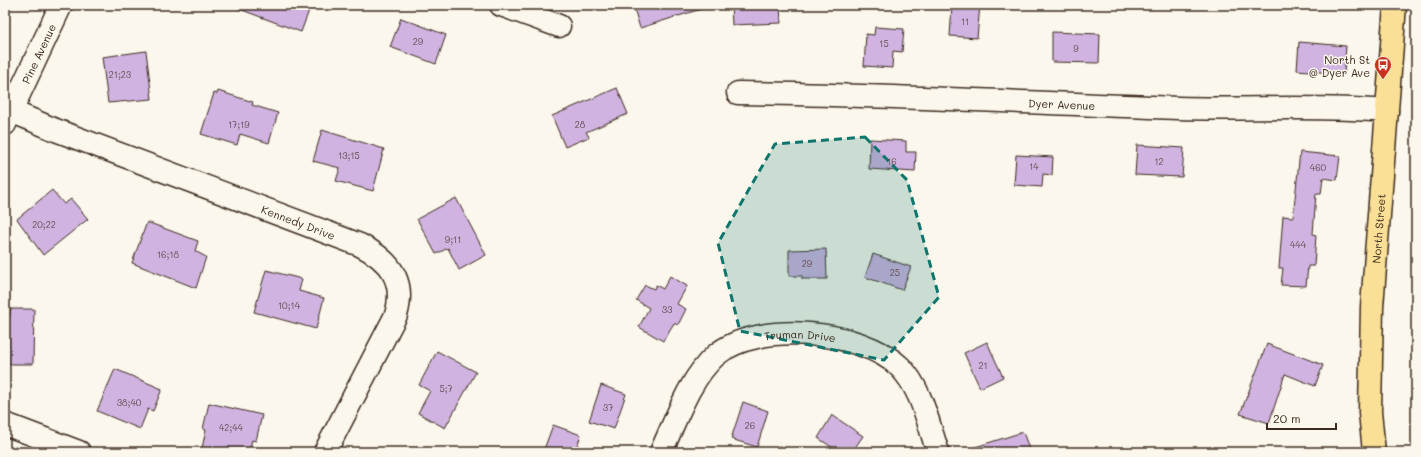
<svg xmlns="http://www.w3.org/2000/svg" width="1421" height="457" viewBox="0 0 1421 457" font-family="Mali,sans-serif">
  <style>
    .building { fill: #d0b3e0; stroke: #3b2a1e }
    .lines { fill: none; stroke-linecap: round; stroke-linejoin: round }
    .minor-casing { stroke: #3b2a1e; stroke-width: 25 }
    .major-casing { stroke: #3b2a1e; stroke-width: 25 }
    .minor { stroke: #fbf7ec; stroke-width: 22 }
    .major { stroke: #fadf96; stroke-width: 22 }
    .marked { fill: #0f766e; fill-opacity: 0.2; stroke: #0f766e; stroke-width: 3; stroke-dasharray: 8 5; stroke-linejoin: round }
    .labels { text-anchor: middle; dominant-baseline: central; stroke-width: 3; stroke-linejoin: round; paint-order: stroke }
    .number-label { font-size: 9px; fill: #604c4e }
    .street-label { font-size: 11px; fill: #3b2a1e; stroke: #fbf7ec }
    .poi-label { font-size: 11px; fill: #3b2a1e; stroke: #fbf7ec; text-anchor: end }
  </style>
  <rect width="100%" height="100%" fill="#fbf7ec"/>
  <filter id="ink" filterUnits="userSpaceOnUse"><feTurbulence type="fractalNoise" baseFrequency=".025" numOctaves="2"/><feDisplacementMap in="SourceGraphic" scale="8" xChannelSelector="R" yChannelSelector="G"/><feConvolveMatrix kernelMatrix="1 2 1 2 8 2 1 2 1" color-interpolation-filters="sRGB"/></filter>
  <g filter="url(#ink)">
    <!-- building -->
    <path class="building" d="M 235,5 L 311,5 L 301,32 L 234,7 Z
      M 633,5 L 700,5 L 701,9 L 640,28 Z
      M 731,5 L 780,5 L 781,23 L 732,25 Z
      M 952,5 L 980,5 L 977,38 L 950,36 Z
      M 401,18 L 446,35 L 436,64 L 390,47 Z
      M 875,27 L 904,29 L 902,52 L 893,51 L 892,68 L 864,66 L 866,34 L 874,35 Z
      M 1052,32 L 1100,34 L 1099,63 L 1052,62 Z
      M 1299,42 L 1346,46 L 1344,74 L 1297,70 Z
      M 146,51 L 152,99 L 108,103 L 102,57 Z
      M 617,88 L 628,114 L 586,132 L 589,137 L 565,147 L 552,116 Z
      M 218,91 L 253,102 L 252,105 L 278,113 L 269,143 L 240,134 L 237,145 L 201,134 L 214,93 L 217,94 Z
      M 322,130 L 384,149 L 373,191 L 336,181 L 340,168 L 313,161 Z
      M 870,139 L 906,141 L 906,152 L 916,152 L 915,172 L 869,169 Z
      M 1137,145 L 1184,148 L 1182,177 L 1135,175 Z
      M 1300,152 L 1340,156 L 1337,180 L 1323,178 L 1321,194 L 1316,194 L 1313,234 L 1316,235 L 1314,266 L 1308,266 L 1306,286 L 1281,285 L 1283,268 L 1279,268 L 1283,216 L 1293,217 Z
      M 1016,155 L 1053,157 L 1052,175 L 1043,174 L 1042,187 L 1014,185 Z
      M 52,190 L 64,204 L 71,199 L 88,219 L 43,255 L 17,219 Z
      M 456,198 L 486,255 L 459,270 L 448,248 L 436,254 L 417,219 Z
      M 147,222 L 198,241 L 195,251 L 206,257 L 196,288 L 132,263 Z
      M 826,249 L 827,279 L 802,279 L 802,276 L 789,276 L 789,250 Z
      M 873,254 L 911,267 L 902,290 L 865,277 Z
      M 266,270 L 302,279 L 299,291 L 324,298 L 316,329 L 254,312 Z
      M 670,276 L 687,286 L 677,304 L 686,309 L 678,325 L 674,323 L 663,341 L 639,327 L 649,308 L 636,300 L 645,285 L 654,289 L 656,285 L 663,289 Z
      M 10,309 L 34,309 L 33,364 L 5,364 L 5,316 L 10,316 Z
      M 987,342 L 1003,377 L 980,388 L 964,353 Z
      M 1267,344 L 1323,365 L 1315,386 L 1285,374 L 1269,423 L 1240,414 Z
      M 437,351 L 476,372 L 445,428 L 418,413 L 430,391 L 419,385 Z
      M 115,369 L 162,389 L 153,411 L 148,409 L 140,429 L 97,411 Z
      M 601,385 L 626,394 L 614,429 L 589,421 Z
      M 743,402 L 768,411 L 757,447 L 731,439 Z
      M 209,403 L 262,415 L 256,441 L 252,440 L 249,452 L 222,452 L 202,448 L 206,430 L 203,429 Z
      M 832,415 L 863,436 L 852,452 L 839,452 L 818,438 Z
      M 553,425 L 581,435 L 575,452 L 543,452 Z
      M 1023,432 L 1030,452 L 973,452 L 972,448 Z"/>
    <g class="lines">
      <defs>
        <g id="minor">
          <path d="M 501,5 L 559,26"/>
          <path id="s1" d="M 738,93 C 885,95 1031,103 1178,108 C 1248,110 1317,105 1387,111"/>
          <path id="s2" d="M 11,111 L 53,129 L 360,245 C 390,260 406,281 396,315 L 325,452"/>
          <path id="s3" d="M 5,124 L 61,5"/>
          <path d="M 5,424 L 79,452"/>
          <path id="s4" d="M 661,452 C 676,420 689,379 716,355 C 757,320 862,330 900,367 C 922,389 928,424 938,452"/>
        </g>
        <g id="major">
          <path id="s5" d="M 1374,452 L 1370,412 L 1372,307 L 1395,5"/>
        </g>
      </defs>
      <!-- minor casing -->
      <use href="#minor" class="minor-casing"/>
      <!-- major casing -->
      <use href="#major" class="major-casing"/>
      <!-- minor -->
      <use href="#minor" class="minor"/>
      <!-- major -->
      <use href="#major" class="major"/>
    </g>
  </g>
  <!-- marked area -->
  <path class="marked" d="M 865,137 L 907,180 L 939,297 L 884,360 L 740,331 L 718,243 L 775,144 Z"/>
  <!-- icons -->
  <defs>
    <symbol id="bus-pin" viewBox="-11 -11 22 30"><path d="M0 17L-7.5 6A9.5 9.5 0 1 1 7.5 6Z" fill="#c8321e" stroke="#fbf7ec"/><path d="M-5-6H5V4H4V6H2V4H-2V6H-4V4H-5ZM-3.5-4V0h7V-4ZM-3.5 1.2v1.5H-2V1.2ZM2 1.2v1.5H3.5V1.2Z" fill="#fff"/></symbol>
  </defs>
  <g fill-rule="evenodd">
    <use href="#bus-pin" x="1373" y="55" width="20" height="27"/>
  </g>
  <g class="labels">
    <!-- number labels -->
    <g class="number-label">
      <text x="965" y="21">11</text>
      <text x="418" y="41">29</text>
      <text x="884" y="43">15</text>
      <text x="1076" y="48">9</text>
      <text x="120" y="74">21;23</text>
      <text x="239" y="124">17;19</text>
      <text x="580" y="124">28</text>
      <text x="349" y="155">13;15</text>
      <text x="892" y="161">16</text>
      <text x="1159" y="161">12</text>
      <text x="1034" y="166">14</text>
      <text x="1318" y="167">460</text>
      <text x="44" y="224">20;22</text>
      <text x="453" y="239">9;11</text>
      <text x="1298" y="244">444</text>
      <text x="168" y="254">16;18</text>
      <text x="807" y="263">29</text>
      <text x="895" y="272">25</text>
      <text x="289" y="305">10;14</text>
      <text x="667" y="309">33</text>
      <text x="983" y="365">21</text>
      <text x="446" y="388">5;7</text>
      <text x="129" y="402">38;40</text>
      <text x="608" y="407">37</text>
      <text x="750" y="425">26</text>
      <text x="231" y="427">42;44</text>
    </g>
    <!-- street labels -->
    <g class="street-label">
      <text stroke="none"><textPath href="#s3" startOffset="78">Pine Avenue</textPath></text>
      <text stroke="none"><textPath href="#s1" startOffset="324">Dyer Avenue</textPath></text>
      <text stroke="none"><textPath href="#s2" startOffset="308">Kennedy Drive</textPath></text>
      <text stroke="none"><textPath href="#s5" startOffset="224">North Street</textPath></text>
      <text stroke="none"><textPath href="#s4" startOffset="201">Truman Drive</textPath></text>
    </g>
    <!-- poi labels -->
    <g class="poi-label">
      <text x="1370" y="59">North St<tspan x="1370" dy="13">@ Dyer Ave</tspan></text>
    </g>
  </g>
  <!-- margin -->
  <rect width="1421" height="457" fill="none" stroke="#fbf7ec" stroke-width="20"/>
  <rect x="10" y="10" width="1401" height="437" fill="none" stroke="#3b2a1e" stroke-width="1.5" filter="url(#ink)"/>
  <!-- scale -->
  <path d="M1267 423v6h69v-6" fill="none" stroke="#3b2a1e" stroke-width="2"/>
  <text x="1273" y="423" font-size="12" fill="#3b2a1e" stroke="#fbf7ec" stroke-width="3" paint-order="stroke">20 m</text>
</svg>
